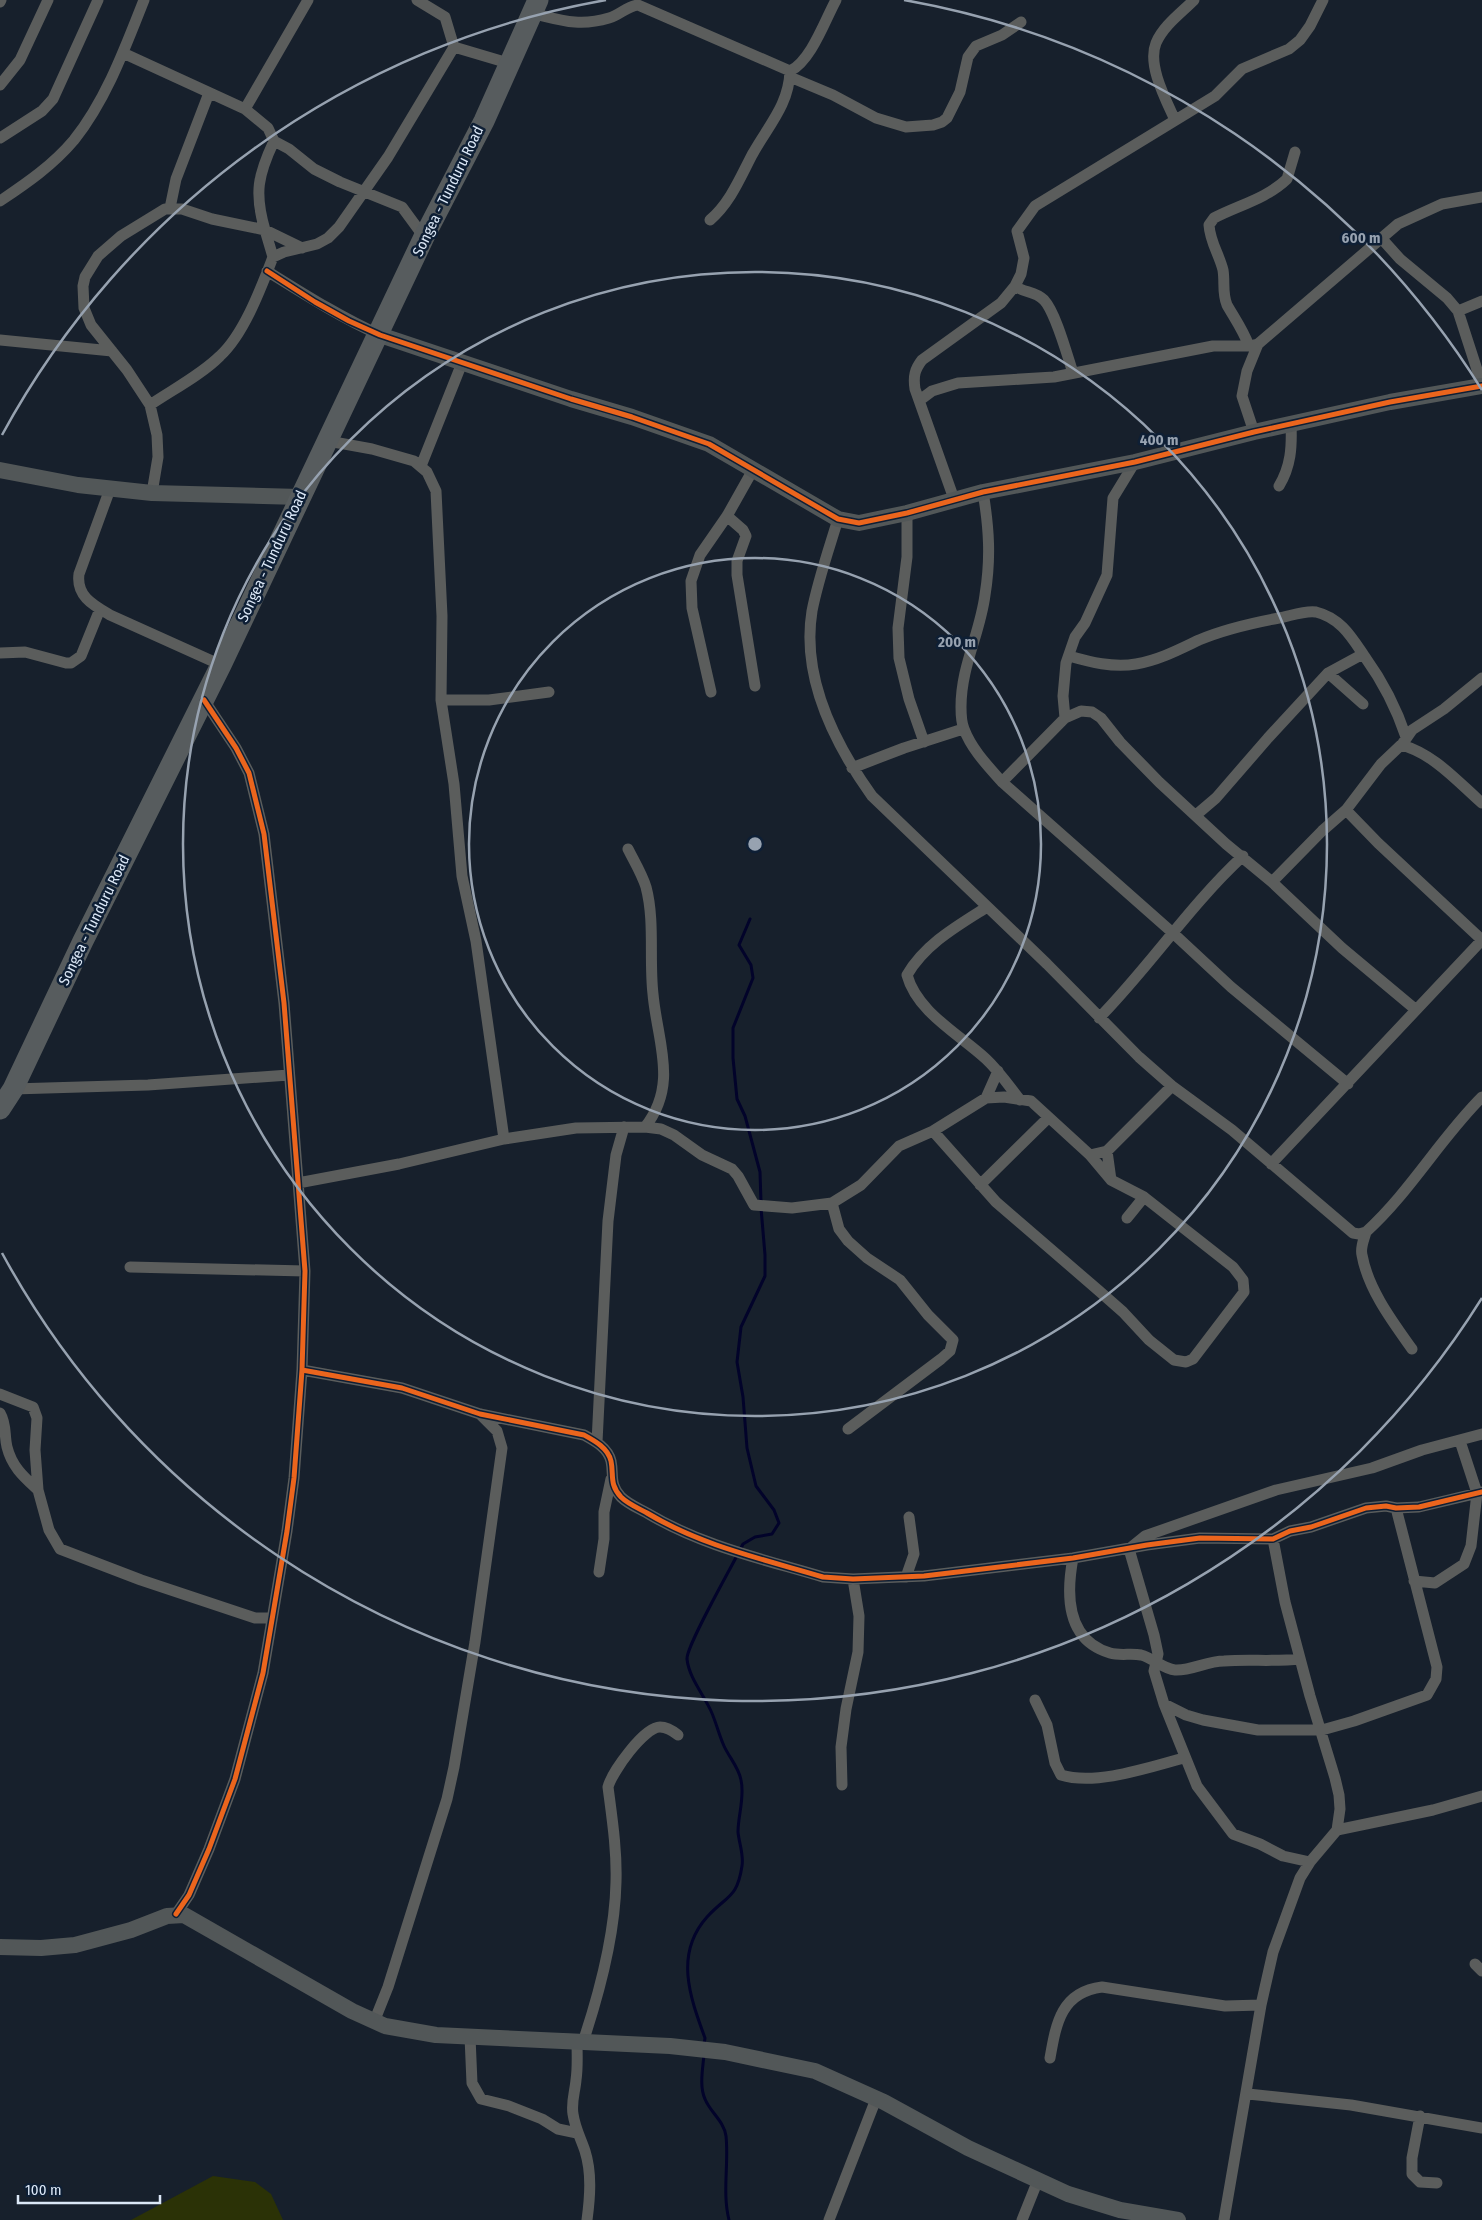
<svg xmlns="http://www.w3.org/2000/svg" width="1482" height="2220" viewBox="0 0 1482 2220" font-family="'Fira Sans Condensed',sans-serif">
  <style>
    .green { fill: #2b3206 }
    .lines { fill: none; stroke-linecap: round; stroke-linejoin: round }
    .stream { stroke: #02032a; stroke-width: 3 }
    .street { stroke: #5b5d5c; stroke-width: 11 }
    .secondary { stroke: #525758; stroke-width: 16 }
    .highway { stroke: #575c5e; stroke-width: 21 }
    .cycleway-casing { stroke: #0e1f35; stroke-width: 8 }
    .cycleway { stroke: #eb651d; stroke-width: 5 }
    .ring { fill: none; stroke: #97a2b0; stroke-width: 2.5 }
    .labels { text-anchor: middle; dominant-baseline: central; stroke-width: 5; stroke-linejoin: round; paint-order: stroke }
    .street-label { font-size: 15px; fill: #dce8f7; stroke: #0e1f35 }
    .centre { fill: #97a2b0; stroke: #0e1f35; stroke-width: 2.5 }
    .ring-label { font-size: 15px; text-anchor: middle; font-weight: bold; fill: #97a2b0; stroke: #0e1f35; stroke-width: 5; stroke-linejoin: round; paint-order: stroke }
  </style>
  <rect width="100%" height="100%" fill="#17202c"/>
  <!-- green -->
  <path class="green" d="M 213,2176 L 255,2182 L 271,2194 L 283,2220 L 131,2220 Z"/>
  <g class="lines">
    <!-- stream -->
    <path class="stream" d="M 750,919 L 739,945 L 751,965 L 753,978 L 733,1028 L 733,1058 L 737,1099 L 745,1116 L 760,1172 L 761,1202
      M 704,2045 L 705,2038 C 690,1997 674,1954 707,1917 C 727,1895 737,1899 742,1866 C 744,1855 739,1843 738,1832 C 738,1815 745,1797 741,1780 C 739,1768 729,1757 724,1746 C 719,1735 716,1722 711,1711 C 704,1695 689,1678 687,1659 C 686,1646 734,1563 743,1544 L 755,1537 L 772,1534 L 779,1523 L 774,1510 L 756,1486 L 747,1448 L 743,1397 L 737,1362 L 741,1327 L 765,1276 L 765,1255 L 761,1208
      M 704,2054 C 703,2068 699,2086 705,2099 C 710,2112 724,2121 726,2136 C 729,2164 722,2192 729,2220"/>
    <!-- street -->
    <path class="street" d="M 417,0 L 445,17 L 454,47 L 508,63
      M 0,2 L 1,0
      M 531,13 C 561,20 579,27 609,18 C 620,15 627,6 638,5 L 790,71 C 811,61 825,20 836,0
      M 123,53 L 245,109 L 268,128 L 274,141 L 289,149 L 314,169 L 340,182 L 402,207 L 424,237
      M 790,77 L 833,95 L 876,118 L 906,127 L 933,125 L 942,122 L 947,118 L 960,92 L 968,57 L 976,46 L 1002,35 L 1021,22
      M 0,85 L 20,60 L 48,0
      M 245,109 L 308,0
      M 1175,120 C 1166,100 1147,65 1156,43 C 1163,26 1181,13 1194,0
      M 0,138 L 42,111 L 53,99 L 98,0
      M 274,141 C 258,175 254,193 265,230 L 302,248
      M 0,201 C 27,183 53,165 74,140 C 106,100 125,48 144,0
      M 170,208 L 176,179 L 209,93
      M 710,220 C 730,203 740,178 752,155 C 768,126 789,105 790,71
      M 1382,239 L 1400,259 L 1447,298 L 1458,311 L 1482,385
      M 273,257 L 284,252 L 317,244 L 328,238 L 339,227 L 388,157 L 454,47
      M 267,271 C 304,294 340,317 380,335
      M 1015,286 C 1024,293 1035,291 1044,300 C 1056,313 1067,355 1073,373
      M 1458,311 L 1482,301
      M 0,340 L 112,351
      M 1249,346 C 1243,330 1235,319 1227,305 C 1222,293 1225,282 1223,270 C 1219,254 1210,242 1209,225 L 1214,218 C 1239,205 1266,199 1287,179 L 1295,152
      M 920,400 L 932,391 L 958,383 L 1054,377 L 1213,346 L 1249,346 L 1258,344 L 1398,224 L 1442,204 L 1482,197
      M 150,405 C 172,390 201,375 220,356 C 244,334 261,288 273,257 L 265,230 L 212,219 L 182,209 L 165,209 L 121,236 L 98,256 L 85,277 L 83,286 L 84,308 L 91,325 L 127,370 L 150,405 L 157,435 L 158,457 L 152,493
      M 1254,432 L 1242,396 L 1247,371 L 1258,344
      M 421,466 L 462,363
      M 1279,486 C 1291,466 1292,447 1291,424
      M 110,489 L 79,574 C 76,596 93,605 110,615 L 221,665
      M 983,492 C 989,528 991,558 985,595 C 980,634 961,666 961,707 C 961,714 961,722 964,729 C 972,750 988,766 1002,782 L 1174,934 L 1231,987 L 1348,1084
      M 954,499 L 915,389 C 913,376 915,369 922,360 L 1001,303 L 1015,286 L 1021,274 L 1024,258 L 1017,231 L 1035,206 L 1215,96 L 1242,69 L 1289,49 L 1300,40 L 1310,26 L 1323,0
      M 907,513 L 907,557 L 898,628 L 899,658 L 909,699 L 924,742
      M 727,516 L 743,530 L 746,536 L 737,561 L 737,575 L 755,686
      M 838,519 C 829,549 818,580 812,611 C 801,678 834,743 872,796 L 1047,964 L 1139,1057 L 1172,1086 L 1232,1130 L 1353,1233 L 1359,1234 L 1366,1232 C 1410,1192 1440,1139 1482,1097
      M 0,653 L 25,652 L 66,663 L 71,663 L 81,656 L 100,609
      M 1069,656 C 1090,662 1113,668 1136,664 C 1159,660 1178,650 1199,640 C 1225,629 1252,623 1279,618 C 1290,616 1306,610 1316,612 C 1341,618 1352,638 1365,657 C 1383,682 1396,707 1406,737
      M 1328,673 L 1363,704
      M 711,692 L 692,608 L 691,581 L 700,555 L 727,516 L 754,468
      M 441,700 L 489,700 L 549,692
      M 1065,718 L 1063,696 L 1066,663 L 1075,637 L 1085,623 L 1107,575 L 1113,498 L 1135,462
      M 1403,743 L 1412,730 L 1444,709 L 1482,678
      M 852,768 L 904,748 L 963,729
      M 1002,782 L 1065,718 L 1081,711 L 1092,712 L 1101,718 L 1120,742 L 1159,782 L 1226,844 L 1272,882 L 1342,948 L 1415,1009
      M 1346,810 L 1378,843 L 1482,940
      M 1196,815 L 1216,798 L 1268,738 L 1328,673 L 1363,654
      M 628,849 C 634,861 642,874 646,887 C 655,921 649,959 653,994 C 657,1041 679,1084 645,1127
      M 1272,882 L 1322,831 L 1346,810 L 1381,764 L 1401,745 C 1433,753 1458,782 1482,803
      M 987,907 C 957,926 925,944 907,975 C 917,1012 959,1034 986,1059 C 999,1071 1009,1086 1020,1100
      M 1099,1018 C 1150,966 1190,905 1243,856
      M 13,1089 L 148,1085 L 289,1075
      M 986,1098 L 998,1071
      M 933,1131 L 996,1202 L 1098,1290 L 1123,1312 L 1149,1340 L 1174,1360 L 1186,1362 L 1193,1359 L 1244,1292 L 1243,1280 L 1233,1267 L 1144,1197 L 1111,1180 L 1090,1155 L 1107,1151 L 1172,1086
      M 504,1139 L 576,1128 L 645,1127 L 661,1129 L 674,1135 L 702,1155 L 732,1169 L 738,1176 L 754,1205 L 792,1208 L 832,1203 L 861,1185 L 899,1146 L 933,1131 L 986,1098 L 1004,1097 L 1031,1101 L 1090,1155
      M 1107,1151 L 1111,1180
      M 1271,1164 L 1482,940
      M 298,1183 L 399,1164 L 504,1139 L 476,941 L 462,876 L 454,784 L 441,700 L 442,616 L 436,491 L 427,472 L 414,461 L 372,449 L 328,441
      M 980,1185 L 1048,1118
      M 832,1203 L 839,1229 L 848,1241 L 867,1258 L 900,1280 L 928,1315 L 953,1340 L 950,1351 L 941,1359 L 848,1429
      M 1127,1218 L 1144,1197
      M 1366,1232 C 1364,1240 1360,1247 1362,1255 C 1368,1289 1392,1321 1412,1349
      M 130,1267 L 305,1271
      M 302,1370 L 402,1388 L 480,1414 L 584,1435 C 595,1441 608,1448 611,1461 C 614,1475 609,1484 621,1497 C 628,1504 638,1508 647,1513 C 702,1546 763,1559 823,1577 L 853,1579 L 924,1576 L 1073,1558 L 1147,1545 L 1200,1538 L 1273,1539 L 1290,1531 L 1311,1527 L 1366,1508 L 1386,1506 L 1396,1508 L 1419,1507 L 1482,1492
      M 0,1394 L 33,1407 L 37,1418 L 35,1450 L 38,1490 L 49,1530 L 60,1549 L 141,1580 L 255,1618 L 272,1618
      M 0,1413 C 7,1425 4,1435 7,1447 C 12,1467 24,1477 38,1490
      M 597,1442 L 608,1221 L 616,1155 L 624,1127
      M 1073,1558 C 1066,1595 1066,1640 1110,1653 C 1120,1656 1131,1653 1141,1655 C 1153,1658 1163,1669 1175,1670 C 1191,1671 1207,1661 1224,1661 C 1249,1659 1274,1662 1300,1659
      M 599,1572 L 604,1539 L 604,1512 L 611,1479
      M 906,1577 L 914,1554 L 909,1517
      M 1414,1581 L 1435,1583 L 1464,1564 L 1471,1546 L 1477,1493 L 1460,1441
      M 1035,1700 L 1047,1725 L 1055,1763 L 1061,1775 C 1096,1786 1150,1767 1184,1758
      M 1164,1704 L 1186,1715 L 1203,1720 L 1258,1730 L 1322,1730 L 1354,1721 L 1427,1695 L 1436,1679 L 1437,1667 L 1396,1508
      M 842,1785 L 841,1747 L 846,1709 L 858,1652 L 859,1616 L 853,1579
      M 1337,1830 L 1433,1810 L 1482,1796
      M 1310,1862 L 1283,1856 L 1260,1844 L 1233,1834 L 1197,1786 L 1164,1704 L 1154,1671 L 1158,1654 L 1154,1635 L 1129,1549 L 1145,1536 L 1276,1490 L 1372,1468 L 1422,1450 L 1482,1434
      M 176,1914 L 189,1895 L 209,1849 L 235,1779 L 263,1673 L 287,1531 L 294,1478 L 302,1370 L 305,1271 L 284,1003 L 264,834 L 249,773 L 236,748 L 204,700
      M 1475,1964 L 1482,1971
      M 374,2022 L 388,1987 L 447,1799 L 454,1767 L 475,1642 L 502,1448 L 497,1431 L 480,1414
      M 470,2037 L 472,2083 L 481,2099 L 509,2106 L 542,2119 L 558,2129 L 577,2133
      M 577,2041 C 577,2054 578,2067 576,2080 C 575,2092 571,2102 573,2114 C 575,2128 581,2139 585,2151 C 592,2173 590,2197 587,2220
      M 583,2042 C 599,1994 615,1933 616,1882 C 617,1850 612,1818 608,1787 C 612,1772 644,1727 660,1727 C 667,1727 673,1731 678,1735
      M 1050,2058 C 1056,2024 1061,1992 1102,1987 L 1225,2006 L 1261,2005
      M 1248,2094 L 1351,2105 L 1482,2128
      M 1420,2116 L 1412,2158 L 1412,2174 L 1420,2182 L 1437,2183
      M 829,2220 L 876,2099
      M 1022,2220 L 1038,2180
      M 1224,2220 L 1261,2005 L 1273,1952 L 1300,1878 L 1310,1862 L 1337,1830 L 1340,1809 L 1339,1795 L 1335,1778 L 1310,1696 L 1285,1602 L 1273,1539"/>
    <!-- secondary -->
    <path class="secondary" d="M 380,335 L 571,399 L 632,417 L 709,444 L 838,519 L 859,523 L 907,513 L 983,492 L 1135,462 L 1254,432 L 1390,402 L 1482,386
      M 0,470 L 78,485 L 152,493 L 300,497
      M 0,1947 L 41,1948 L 75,1945 L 131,1930 L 167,1916 L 184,1915 L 352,2011 L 385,2026 L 436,2035 L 670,2046 L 725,2052 L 815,2071 L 884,2102 L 968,2148 L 1068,2194 L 1120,2210 L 1178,2220"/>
    <!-- highway -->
    <path class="highway" d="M 0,1109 L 13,1089 L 83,941 L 221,665 L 424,237 L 484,121 L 538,0"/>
    <defs>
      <path id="cycleway" d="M 267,271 L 315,302 L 349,321 L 380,335 L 571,399 L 632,417 L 709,444 L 838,519 L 859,523 L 907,513 L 983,492 L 1135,462 L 1254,432 L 1390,402 L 1482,386
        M 302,1370 L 402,1388 L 480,1414 L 584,1435 C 595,1441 608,1448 611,1461 C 614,1475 609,1484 621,1497 C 628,1504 638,1508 647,1513 C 702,1546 763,1559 823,1577 L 853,1579 L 924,1576 L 1073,1558 L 1147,1545 L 1200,1538 L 1273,1539 L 1290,1531 L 1311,1527 L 1366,1508 L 1386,1506 L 1396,1508 L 1419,1507 L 1482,1492
        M 176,1914 L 189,1895 L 209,1849 L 235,1779 L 263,1673 L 287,1531 L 294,1478 L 302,1370 L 305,1271 L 284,1003 L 264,834 L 249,773 L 236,748 L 204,700"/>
    </defs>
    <!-- cycleway casing -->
    <use href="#cycleway" class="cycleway-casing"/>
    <!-- cycleway -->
    <use href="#cycleway" class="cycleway"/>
  </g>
  <!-- distance rings -->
  <g class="ring">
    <circle cx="755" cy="844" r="286"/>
    <circle cx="755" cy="844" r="572"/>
    <path d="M1482 1298A857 857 0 0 1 2 1253M2 435A857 857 0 0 1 606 0M904 0A857 857 0 0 1 1482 390"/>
  </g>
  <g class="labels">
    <!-- street labels -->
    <g class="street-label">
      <text transform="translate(448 191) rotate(-64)">Songea - Tunduru Road</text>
      <text transform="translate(272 556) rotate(-65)">Songea - Tunduru Road</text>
      <text transform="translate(94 920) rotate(-64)">Songea - Tunduru Road</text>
    </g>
  </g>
  <circle cx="755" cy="844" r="8" class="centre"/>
  <g class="ring-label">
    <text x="1361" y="243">600 m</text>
    <text x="1159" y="445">400 m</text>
    <text x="957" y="647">200 m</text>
  </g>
  <!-- scale -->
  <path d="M18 2195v8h142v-8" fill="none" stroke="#dce8f7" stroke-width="2.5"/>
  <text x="25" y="2195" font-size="15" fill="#dce8f7" stroke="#0e1f35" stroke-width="4" paint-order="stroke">100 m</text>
</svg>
